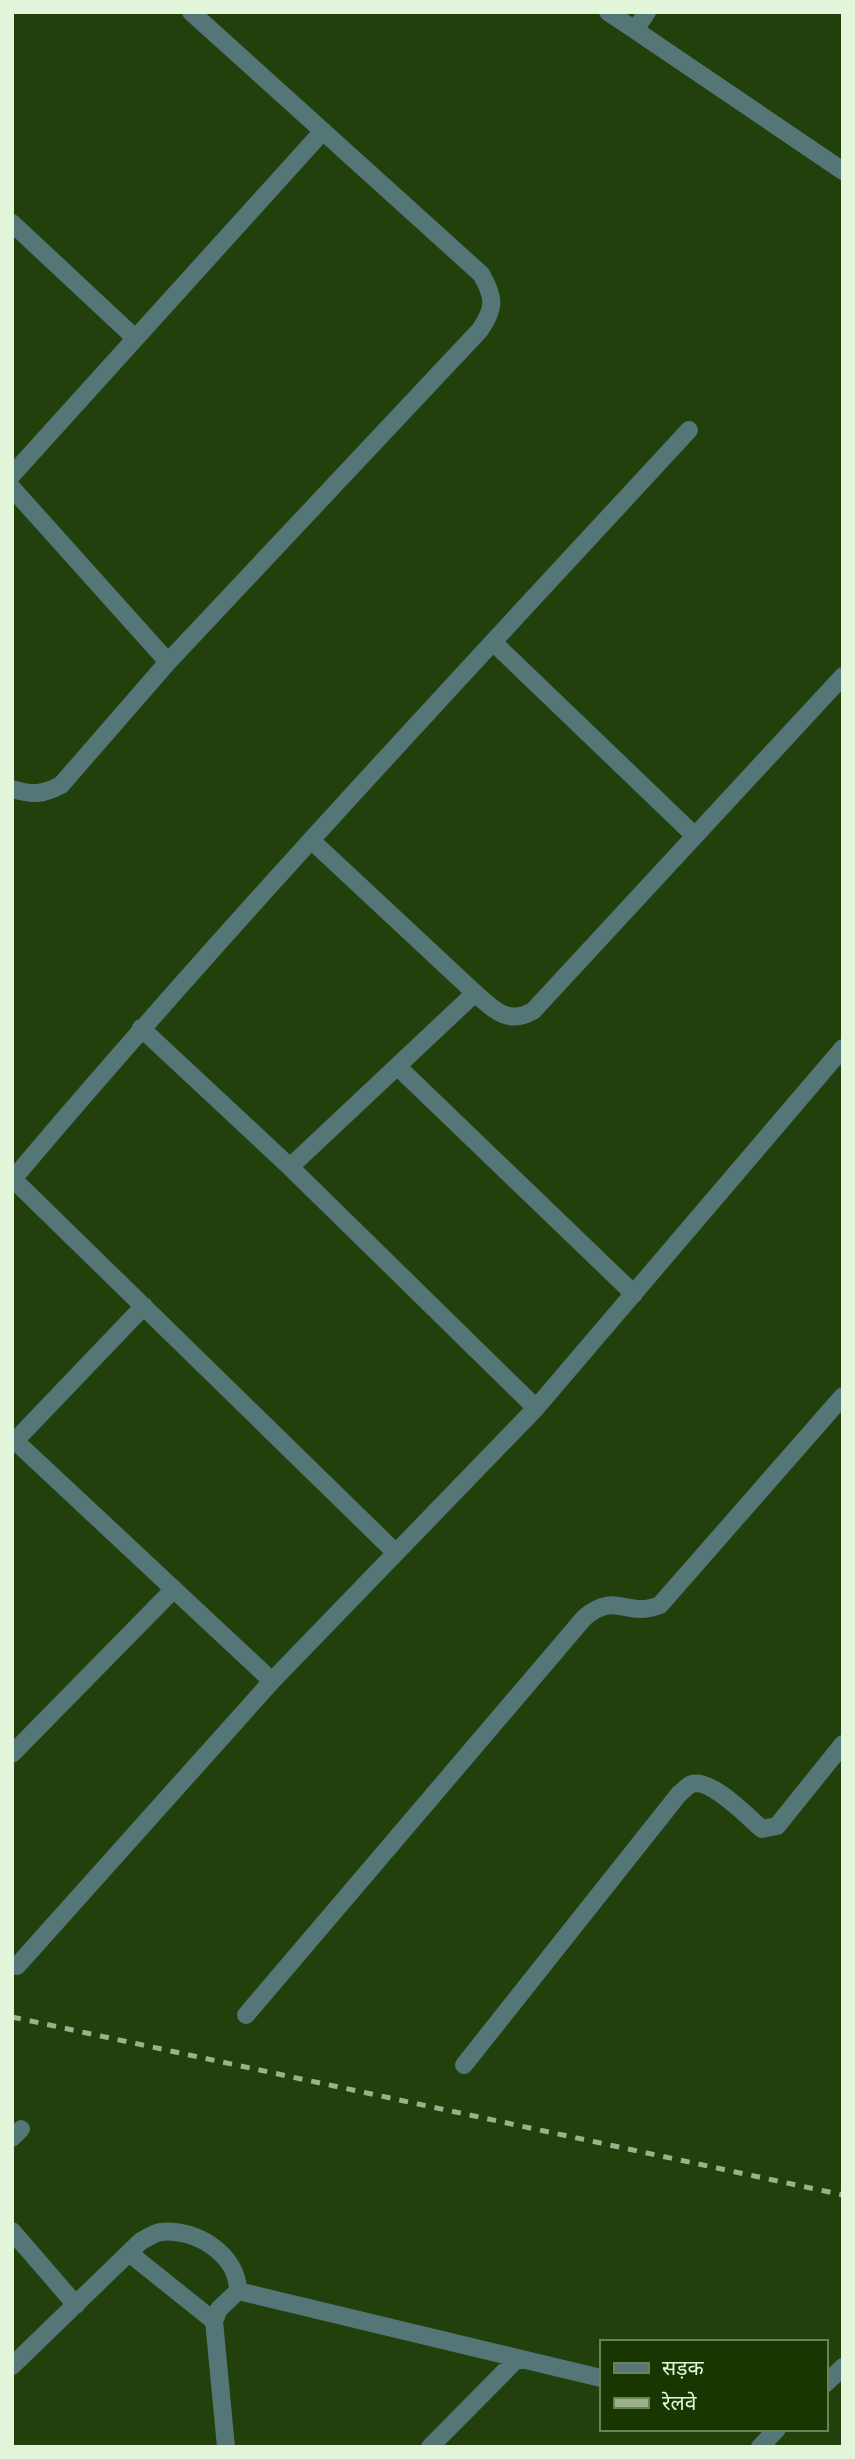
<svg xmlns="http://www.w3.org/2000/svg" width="855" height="2459" viewBox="0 0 855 2459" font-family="Barlow,'Noto Sans Devanagari',sans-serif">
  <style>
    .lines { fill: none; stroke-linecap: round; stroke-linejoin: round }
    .minor { stroke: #547676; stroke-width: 18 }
    .rail { stroke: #9ab18c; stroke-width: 5; stroke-dasharray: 9 9; stroke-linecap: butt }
  </style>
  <rect width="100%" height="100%" fill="#21400c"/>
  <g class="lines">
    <!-- minor -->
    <path class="minor" d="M 608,12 L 635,30 L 647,12
      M 635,30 L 843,171
      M 12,223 L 134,337
      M 12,475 L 323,131
      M 12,488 L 168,662
      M 493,642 L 695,836
      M 12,789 C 32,795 42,795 61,785 L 168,662 L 480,330 C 495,308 495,298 481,274 L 191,12
      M 311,840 L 475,993
      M 141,1028 L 290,1167 L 536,1408
      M 397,1066 L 634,1294
      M 290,1167 L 475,993 C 494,1010 508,1025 533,1011 L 843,676
      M 12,1178 L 395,1552
      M 13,1179 C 230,922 461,677 689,430
      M 12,1438 L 272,1681
      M 12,1444 L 144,1306
      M 12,1754 L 174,1589
      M 17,1966 L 272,1681 L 536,1408 L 843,1048
      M 246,2015 L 584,1618 C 617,1590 625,1619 660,1605 L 843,1396
      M 464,2065 L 679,1794 C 683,1791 688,1785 692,1784 C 711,1778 748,1817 762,1829 L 777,1826 L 843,1744
      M 12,2138 L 21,2129
      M 12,2231 L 76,2305
      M 129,2253 L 214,2321
      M 238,2291 L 601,2378
      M 12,2366 L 141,2241 C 147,2238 154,2233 161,2232 C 196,2228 238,2255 238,2291 L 219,2309 L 214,2321 L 226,2447
      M 825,2384 L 843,2367
      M 430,2447 L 518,2358
      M 760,2447 L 777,2429"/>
    <!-- rail -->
    <path class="rail" d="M 12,2017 L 843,2195"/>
  </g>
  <!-- border -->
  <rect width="855" height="2459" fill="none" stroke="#e3f6da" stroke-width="28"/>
  <!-- legend -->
  <rect x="600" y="2340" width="228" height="91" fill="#173600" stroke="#698357" stroke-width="2"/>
  <rect x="614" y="2363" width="35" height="10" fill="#547676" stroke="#698357" stroke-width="2"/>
  <text x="662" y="2375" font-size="21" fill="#e3f6da">सड़क</text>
  <rect x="614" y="2398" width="35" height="10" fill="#9ab18c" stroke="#698357" stroke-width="2"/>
  <text x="662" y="2410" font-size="21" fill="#e3f6da">रेलवे</text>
</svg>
